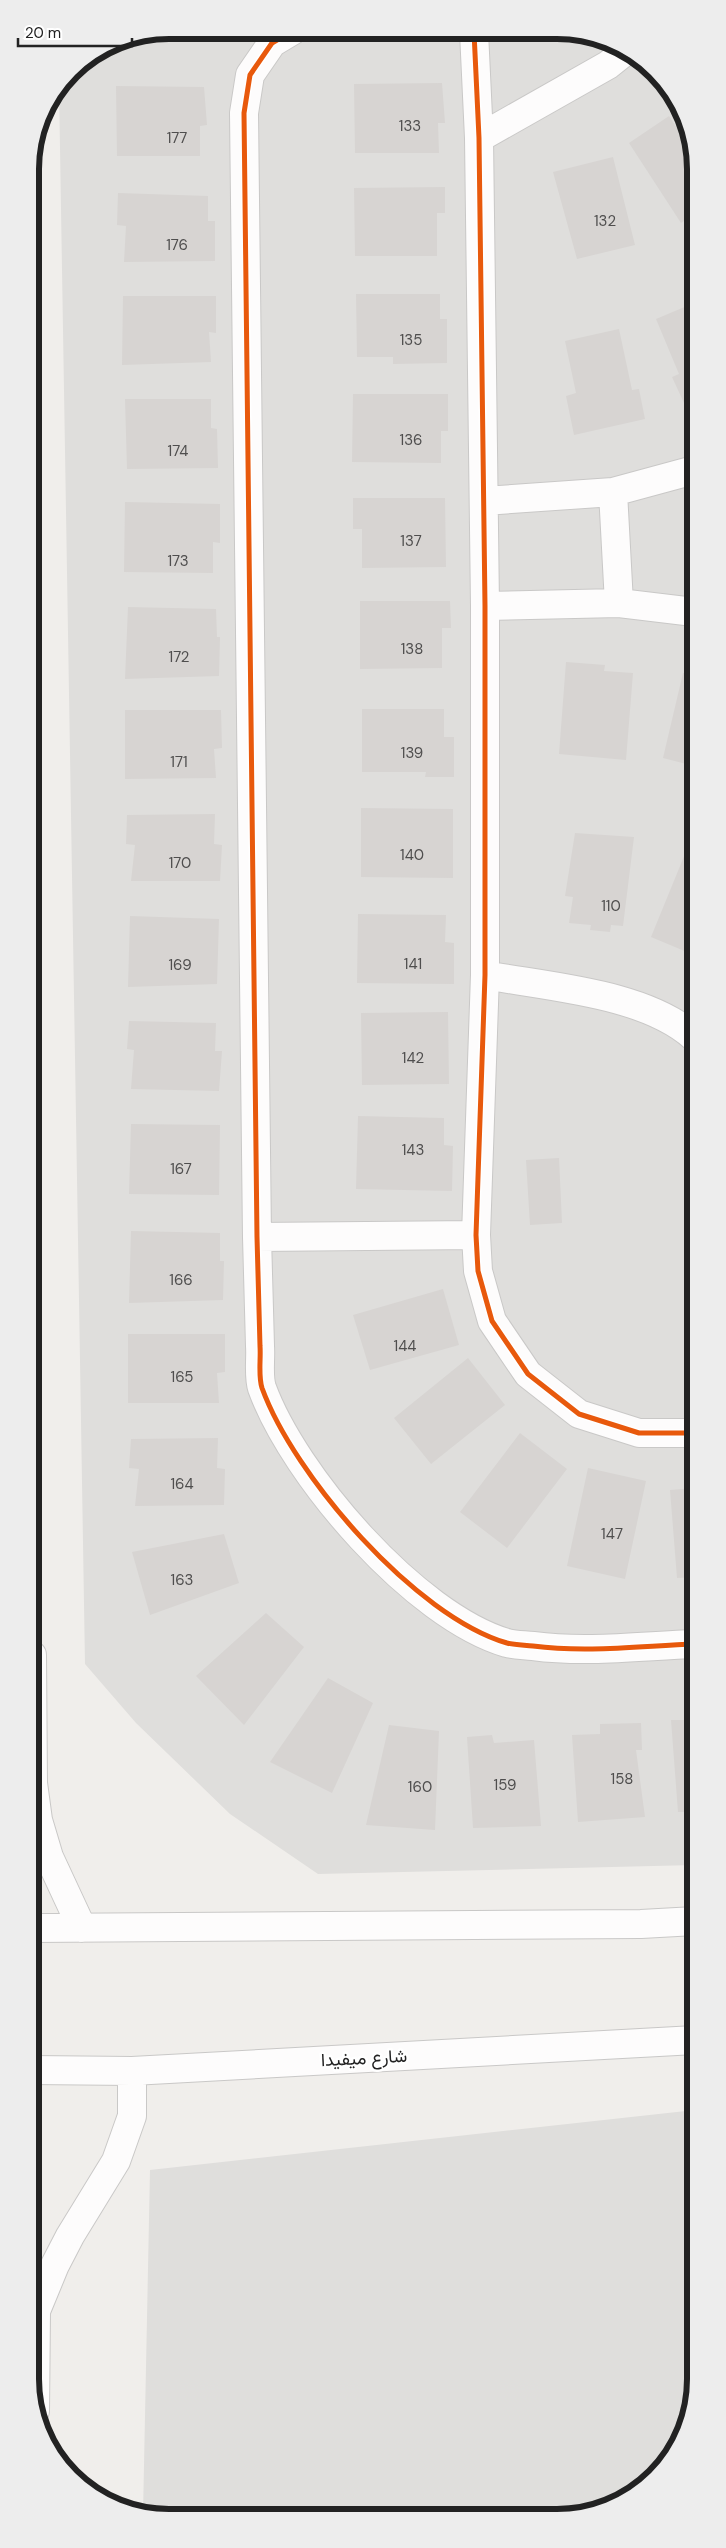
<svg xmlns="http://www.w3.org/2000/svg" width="726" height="2548" viewBox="0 0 726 2548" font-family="'DM Sans',Vazirmatn,sans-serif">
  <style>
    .residential { fill: #dfdedc }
    .building { fill: #d7d4d2 }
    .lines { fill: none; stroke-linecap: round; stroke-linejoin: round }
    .minor-casing { stroke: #c9c8c7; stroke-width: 30 }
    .tertiary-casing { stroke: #c9c8c7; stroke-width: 30 }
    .minor { stroke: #fdfcfc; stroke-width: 28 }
    .tertiary { stroke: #fdfcfc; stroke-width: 28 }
    .cycleway-casing { stroke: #fff; stroke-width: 8 }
    .cycleway { stroke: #e8590c; stroke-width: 5 }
    .labels { text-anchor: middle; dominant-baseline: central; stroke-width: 5; stroke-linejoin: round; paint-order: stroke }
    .number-label { font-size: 15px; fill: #4f4e4e }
    .street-label { font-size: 18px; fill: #222; stroke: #fff }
    .rim { fill: none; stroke: #222; stroke-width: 6 }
  </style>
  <rect width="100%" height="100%" fill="#f0eeeb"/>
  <!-- residential -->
  <path class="residential" d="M 168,30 L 585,33 L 656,71 L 693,142 L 695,1865 L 318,1874 L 230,1814 L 136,1723 L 85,1664 L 59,87 L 71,70 L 116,40 Z
    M 695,2110 L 696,2388 L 686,2432 L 662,2471 L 627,2499 L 584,2515 L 143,2515 L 150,2170 Z"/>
  <!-- building -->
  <path class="building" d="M 442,83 L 445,123 L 438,123 L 439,153 L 355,153 L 354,84 Z
    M 116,86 L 204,87 L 207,125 L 200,126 L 200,156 L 117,156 Z
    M 669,116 L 688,145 L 693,143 L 693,215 L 681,223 L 629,143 Z
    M 613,157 L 635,245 L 577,259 L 553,172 Z
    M 445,187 L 445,213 L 437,213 L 437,256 L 355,256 L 354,188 Z
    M 118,193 L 208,196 L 208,221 L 215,221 L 215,261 L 124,262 L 126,226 L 117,225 Z
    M 356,294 L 440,294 L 440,319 L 447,319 L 447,363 L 393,364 L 393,357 L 357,357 Z
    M 123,296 L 216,296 L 216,333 L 209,332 L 211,362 L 122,365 Z
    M 694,303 L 694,399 L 684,403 L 672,377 L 679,374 L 656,319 Z
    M 619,329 L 632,390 L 639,389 L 645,419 L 574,435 L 566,396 L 576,393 L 565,341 Z
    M 353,394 L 448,394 L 448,431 L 441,431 L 441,463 L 352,462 Z
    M 125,399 L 211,399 L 211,428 L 217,429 L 218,468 L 127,469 Z
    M 353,498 L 445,498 L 446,567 L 362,568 L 362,529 L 353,529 Z
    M 125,502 L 220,504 L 220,543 L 213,542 L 213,573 L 124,572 Z
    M 360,601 L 450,601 L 451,628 L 442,628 L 442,668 L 360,669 Z
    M 128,607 L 216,609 L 217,637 L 220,637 L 219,676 L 125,679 Z
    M 566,662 L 605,665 L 604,671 L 633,673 L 626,760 L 559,754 Z
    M 683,673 L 694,675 L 694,766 L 663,758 Z
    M 362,709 L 444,709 L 444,737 L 454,737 L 454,777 L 425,777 L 426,772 L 362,772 Z
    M 125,710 L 221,710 L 222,748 L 214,749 L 216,778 L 125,779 Z
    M 361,808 L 453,809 L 453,878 L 361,877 Z
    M 215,814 L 214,844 L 222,845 L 220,881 L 131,881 L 135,845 L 126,844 L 127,815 Z
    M 575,833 L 634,837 L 623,926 L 611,925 L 610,932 L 590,930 L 591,925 L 569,923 L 573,897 L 565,896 Z
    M 687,849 L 694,852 L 694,955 L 651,937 Z
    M 358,914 L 446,915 L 445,942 L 454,943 L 454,984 L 357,983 Z
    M 130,916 L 219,919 L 217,984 L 128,987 Z
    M 448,1012 L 449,1084 L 362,1085 L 361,1013 Z
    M 129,1021 L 216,1023 L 215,1051 L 222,1051 L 219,1091 L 131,1089 L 134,1050 L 127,1049 Z
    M 358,1116 L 444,1118 L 444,1145 L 453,1146 L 452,1191 L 356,1189 Z
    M 131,1124 L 220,1125 L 219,1195 L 129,1194 Z
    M 559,1158 L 562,1223 L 530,1225 L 526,1160 Z
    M 131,1231 L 220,1233 L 220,1261 L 224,1261 L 223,1300 L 129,1303 Z
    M 443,1289 L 459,1345 L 370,1370 L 353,1315 Z
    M 128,1334 L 225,1334 L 225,1372 L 217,1373 L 219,1403 L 128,1403 Z
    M 468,1358 L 505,1405 L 431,1464 L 394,1418 Z
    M 520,1433 L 567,1469 L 507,1548 L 460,1512 Z
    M 218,1438 L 217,1468 L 225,1469 L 224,1505 L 135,1506 L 139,1469 L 129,1468 L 131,1439 Z
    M 588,1468 L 646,1481 L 625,1579 L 567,1566 Z
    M 695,1488 L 695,1577 L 677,1578 L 670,1490 Z
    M 224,1534 L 239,1583 L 150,1615 L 132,1552 Z
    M 266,1613 L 304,1647 L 244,1725 L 196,1676 Z
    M 328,1678 L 373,1703 L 332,1793 L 270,1762 Z
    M 671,1720 L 695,1720 L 695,1812 L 678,1812 Z
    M 641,1723 L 642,1750 L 636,1750 L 645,1817 L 578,1822 L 572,1735 L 600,1734 L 600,1724 Z
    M 389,1725 L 439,1731 L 435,1830 L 366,1825 Z
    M 492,1735 L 494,1743 L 534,1740 L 541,1826 L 473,1828 L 467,1737 Z"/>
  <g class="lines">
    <defs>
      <path id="minor" d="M 292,31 L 272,43 L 250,75 L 244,113 L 257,1237 C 258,1274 259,1310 260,1346 C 261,1359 258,1376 262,1388 C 294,1476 415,1616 507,1643 C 515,1645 525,1645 533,1646 C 586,1653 641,1646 695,1644
        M 474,32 L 479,138 L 485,606 L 485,975 L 476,1235 L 478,1271 L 492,1321 L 528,1374 L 579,1414 L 639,1433 L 695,1433
        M 479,138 L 608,65 L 623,53
        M 613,492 L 619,603
        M 484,501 L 613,492 L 694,470
        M 485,606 L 619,603 L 694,612
        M 485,975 C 549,987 645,993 694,1037
        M 257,1237 L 476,1235"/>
      <path id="tertiary" d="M 32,1655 L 33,1783 L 38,1820 L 49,1857 L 82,1928
        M 32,1928 L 641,1924 L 695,1921
        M 32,2070 L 132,2071 L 695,2040
        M 35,2411 L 36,2311 L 55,2265 L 70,2236 L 116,2161 L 132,2116 L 132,2071"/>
    </defs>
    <!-- minor casing -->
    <use href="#minor" class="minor-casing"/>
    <!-- tertiary casing -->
    <use href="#tertiary" class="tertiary-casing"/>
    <!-- minor -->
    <use href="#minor" class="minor"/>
    <!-- tertiary -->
    <use href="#tertiary" class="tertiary"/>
    <defs>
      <path id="cycleway" d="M 292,31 L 272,43 L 250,75 L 244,113 L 257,1237 C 258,1274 259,1310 260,1346 C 261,1359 258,1376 262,1388 C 294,1476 415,1616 507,1643 C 515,1645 525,1645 533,1646 C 586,1653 641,1646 695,1644
        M 474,32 L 479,138 L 485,606 L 485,975 L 476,1235 L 478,1271 L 492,1321 L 528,1374 L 579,1414 L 639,1433 L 695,1433"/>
    </defs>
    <!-- cycleway casing -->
    <use href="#cycleway" class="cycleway-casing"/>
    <!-- cycleway -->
    <use href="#cycleway" class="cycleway"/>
  </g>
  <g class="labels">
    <!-- number labels -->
    <g class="number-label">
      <text x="410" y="126">133</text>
      <text x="177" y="138">177</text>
      <text x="605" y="221">132</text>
      <text x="177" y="245">176</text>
      <text x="411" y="340">135</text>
      <text x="411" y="440">136</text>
      <text x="178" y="451">174</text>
      <text x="411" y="541">137</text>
      <text x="178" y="561">173</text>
      <text x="412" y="649">138</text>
      <text x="179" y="657">172</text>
      <text x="412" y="753">139</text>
      <text x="179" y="762">171</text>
      <text x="412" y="855">140</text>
      <text x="180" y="863">170</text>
      <text x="611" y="906">110</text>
      <text x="413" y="964">141</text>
      <text x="180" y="965">169</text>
      <text x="413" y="1058">142</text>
      <text x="413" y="1150">143</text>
      <text x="181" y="1169">167</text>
      <text x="181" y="1280">166</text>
      <text x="405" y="1346">144</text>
      <text x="182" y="1377">165</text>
      <text x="182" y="1484">164</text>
      <text x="612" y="1534">147</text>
      <text x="182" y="1580">163</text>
      <text x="622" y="1779">158</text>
      <text x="505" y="1785">159</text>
      <text x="420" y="1787">160</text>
    </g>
    <!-- street labels -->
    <g class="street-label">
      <text transform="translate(364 2058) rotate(-3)">شارع ميفيدا</text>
    </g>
  </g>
  <!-- crop -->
  <path d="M0 0H726V2548H0ZM169 39H557A130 130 0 0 1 687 169V2379A130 130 0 0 1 557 2509H169A130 130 0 0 1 39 2379V169A130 130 0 0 1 169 39Z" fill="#ededed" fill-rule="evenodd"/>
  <path class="rim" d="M169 39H557A130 130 0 0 1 687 169V2379A130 130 0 0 1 557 2509H169A130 130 0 0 1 39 2379V169A130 130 0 0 1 169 39Z"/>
  <!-- scale -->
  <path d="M18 38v8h114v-8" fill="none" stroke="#222222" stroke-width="2.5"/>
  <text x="25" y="38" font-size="15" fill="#222222" stroke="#ffffff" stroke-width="4" paint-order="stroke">20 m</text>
</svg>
